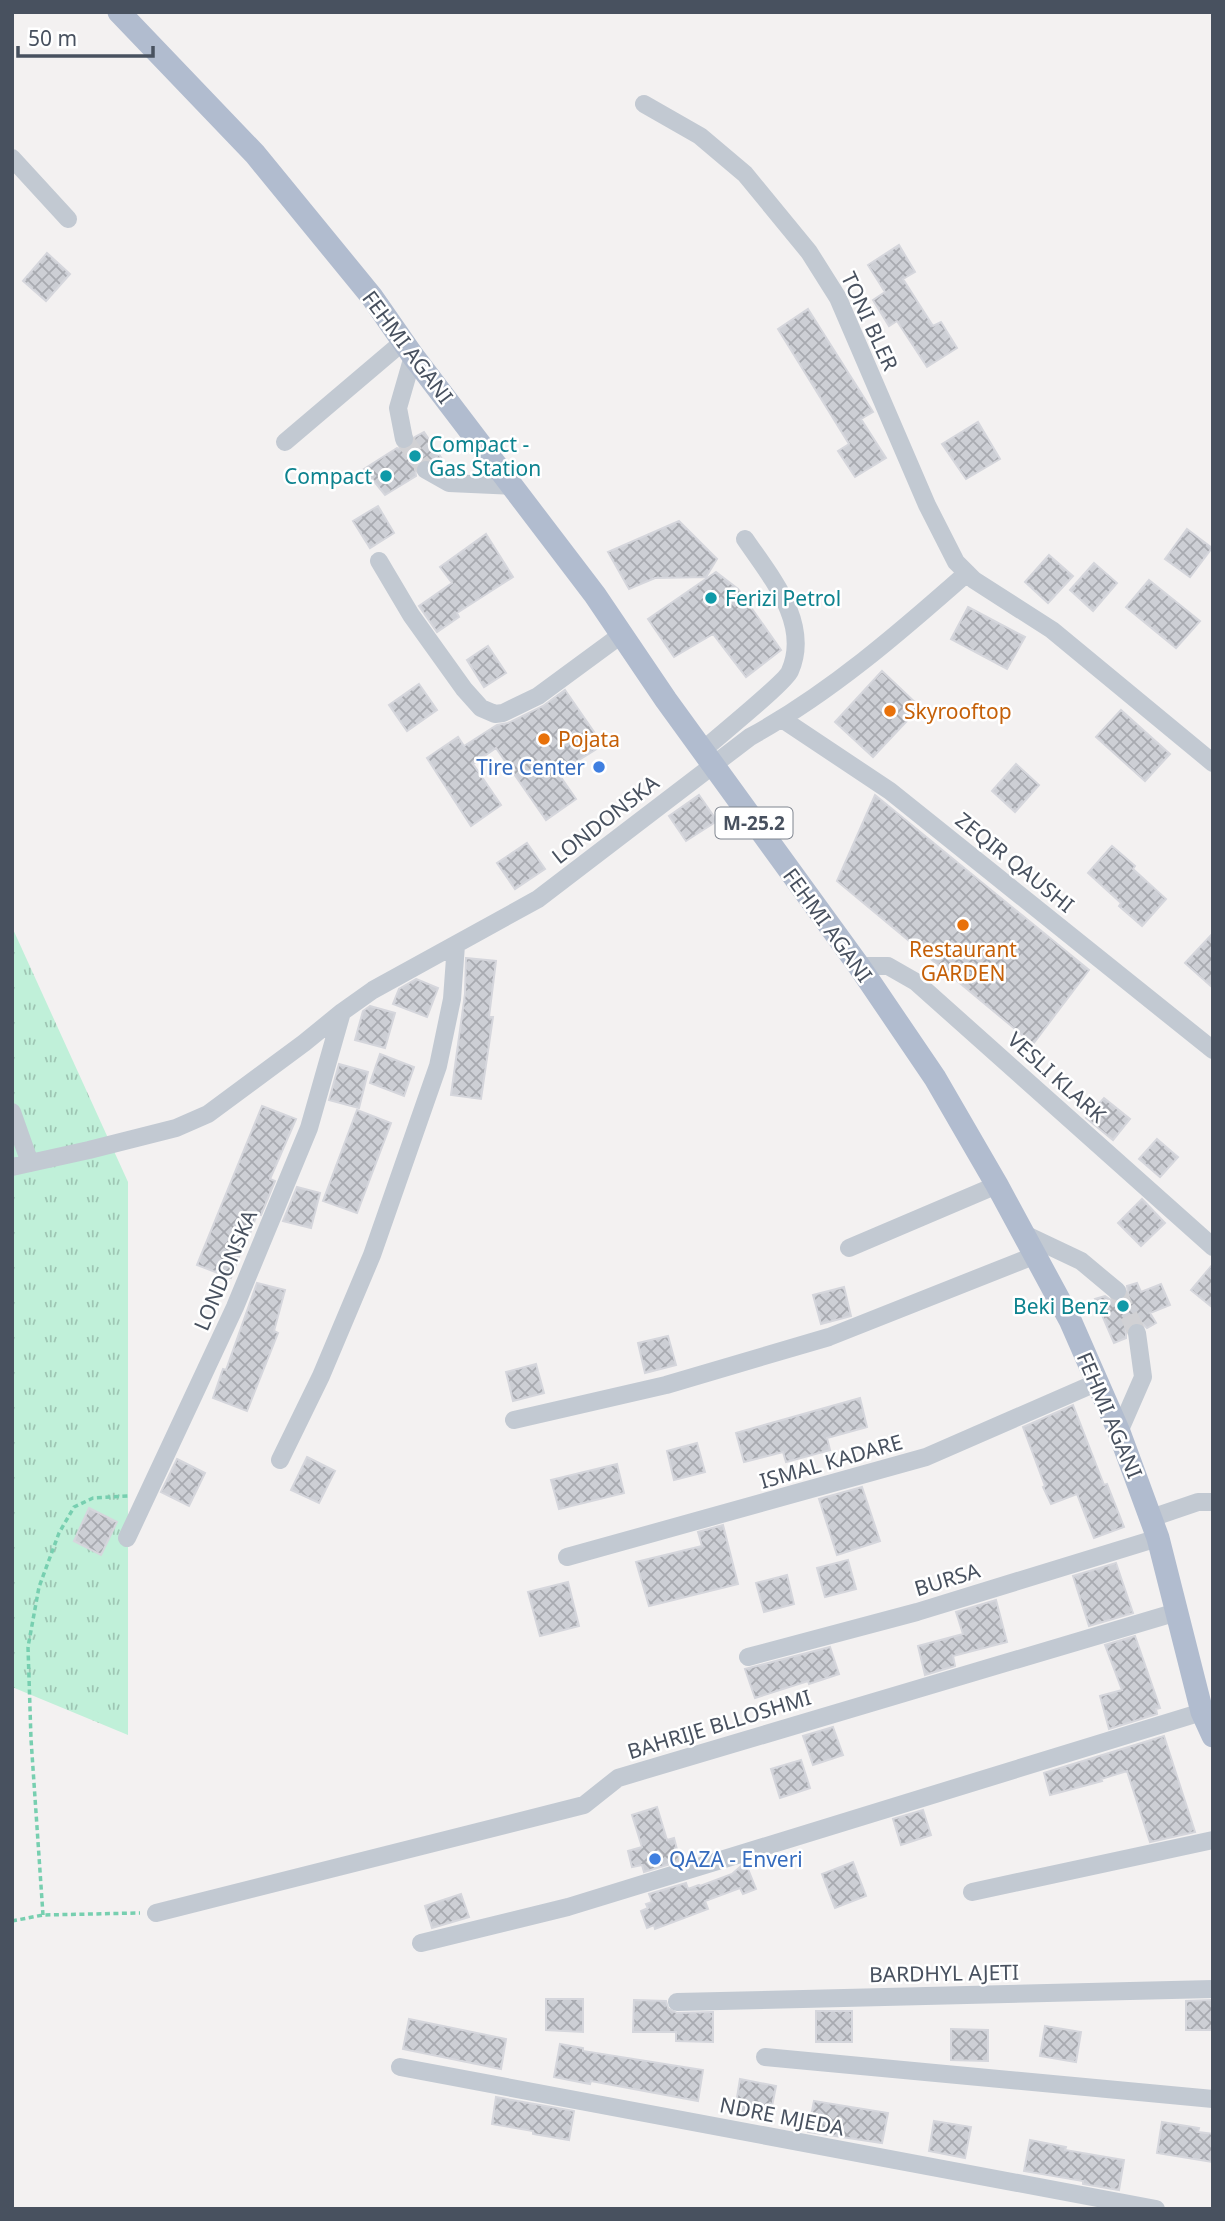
<svg xmlns="http://www.w3.org/2000/svg" width="1225" height="2221" viewBox="0 0 1225 2221" font-family="'Noto Sans',sans-serif">
  <style>
    .grass { fill: url(#grass-tufts) }
    .building { fill: url(#building-cross-hatch); stroke: #d5d6dc; stroke-width: 2 }
    .lines { fill: none; stroke-linecap: round; stroke-linejoin: round }
    .minor-tunnel { stroke: #d1d1d4; stroke-width: 18; stroke-dasharray: 18 9; stroke-linecap: butt }
    .path { stroke: #77cfb0; stroke-width: 3.5; stroke-dasharray: 5 3.5; stroke-linecap: butt }
    .minor { stroke: #c2c9d2; stroke-width: 18 }
    .major { stroke: #b1bccf; stroke-width: 23 }
    .culture-dot { fill: #0f9aa8; stroke: #fff; stroke-width: 2.5 }
    .food-dot { fill: #e8710a; stroke: #fff; stroke-width: 2.5 }
    .shop-dot { fill: #3f7fe0; stroke: #fff; stroke-width: 2.5 }
    .labels { text-anchor: middle; dominant-baseline: central; stroke-width: 5; stroke-linejoin: round; paint-order: stroke }
    .shield { fill: #fff; stroke: #7f858f; stroke-width: 2 }
    .shield-label { font-size: 19px; font-weight: bold; fill: #48515f }
    .street-label { font-size: 21px; fill: #48515f; stroke: #fff }
    .culture-label { font-size: 21px; fill: #0d838f; stroke: #fff; text-anchor: start }
    .food-label { font-size: 21px; fill: #c56008; stroke: #fff; text-anchor: start }
    .shop-label { font-size: 21px; fill: #366cbe; stroke: #fff; text-anchor: end }
  </style>
  <defs>
    <pattern id="grass-tufts" width="24" height="20" patternUnits="userSpaceOnUse" patternTransform="scale(1.75)"><rect width="24" height="20" fill="#c0f0d9"/><path d="M3 7l-1-3M5 7V3M7 7l1-3M15 17l-1-3M17 17v-4M19 17l1-3" fill="none" stroke="#9ec5b3"/></pattern>
    <pattern id="building-cross-hatch" width="8" height="8" patternUnits="userSpaceOnUse" patternTransform="scale(1.75)"><rect width="8" height="8" fill="#cdcfd5"/><path d="M0 0l8 8M0 8l8-8" fill="none" stroke="#a8aab0"/></pattern>
  </defs>
  <rect width="100%" height="100%" fill="#f3f1f1"/>
  <!-- grass -->
  <path class="grass" d="M 12,927 L 128,1182 L 128,1735 L 12,1687 Z"/>
  <!-- building -->
  <path class="building" d="M 899,245 L 915,272 L 903,279 L 933,326 L 941,322 L 957,348 L 927,367 L 897,321 L 889,326 L 873,300 L 885,292 L 868,265 Z
    M 47,253 L 70,274 L 46,301 L 23,281 Z
    M 808,309 L 873,412 L 861,419 L 886,458 L 855,477 L 838,451 L 849,444 L 778,329 Z
    M 978,422 L 1000,459 L 966,479 L 942,444 Z
    M 424,432 L 442,459 L 436,463 L 427,459 L 420,461 L 415,469 L 416,476 L 385,495 L 364,469 L 397,448 L 405,450 L 411,448 L 415,437 Z
    M 378,506 L 394,533 L 370,548 L 353,521 Z
    M 679,521 L 717,559 L 706,577 L 655,578 L 629,589 L 608,552 Z
    M 1187,529 L 1212,548 L 1190,577 L 1165,559 Z
    M 486,534 L 513,577 L 457,613 L 459,617 L 437,632 L 419,606 L 452,583 L 440,567 Z
    M 1049,555 L 1073,576 L 1048,603 L 1025,582 Z
    M 1094,563 L 1117,583 L 1093,611 L 1070,590 Z
    M 716,572 L 738,589 L 781,650 L 746,677 L 713,634 L 674,657 L 648,619 Z
    M 1149,580 L 1200,621 L 1176,648 L 1126,607 Z
    M 968,607 L 1025,637 L 1007,669 L 951,639 Z
    M 488,646 L 506,673 L 484,687 L 467,660 Z
    M 882,671 L 920,707 L 873,757 L 835,722 Z
    M 419,684 L 437,710 L 407,731 L 389,705 Z
    M 565,690 L 603,745 L 558,773 L 576,799 L 546,820 L 496,748 L 473,764 L 501,805 L 471,826 L 427,758 L 458,737 L 464,746 L 497,725 L 508,723 L 543,706 Z
    M 1121,710 L 1170,754 L 1145,781 L 1096,737 Z
    M 1016,764 L 1039,785 L 1015,812 L 992,791 Z
    M 699,795 L 717,821 L 686,841 L 669,816 Z
    M 875,795 L 1089,970 L 1033,1044 L 837,881 Z
    M 527,843 L 545,869 L 515,889 L 497,863 Z
    M 1112,846 L 1135,866 L 1133,869 L 1166,899 L 1142,926 L 1119,906 L 1121,903 L 1088,873 Z
    M 1213,933 L 1213,988 L 1185,963 Z
    M 466,958 L 496,961 L 489,1017 L 493,1017 L 481,1099 L 451,1095 L 465,994 Z
    M 416,979 L 438,988 L 427,1017 L 393,1004 L 399,989 Z
    M 370,1006 L 395,1013 L 385,1048 L 355,1040 L 363,1011 Z
    M 380,1054 L 414,1067 L 404,1096 L 370,1083 Z
    M 339,1064 L 368,1072 L 359,1108 L 329,1100 Z
    M 1104,1098 L 1130,1119 L 1113,1140 L 1086,1118 Z
    M 262,1106 L 296,1119 L 270,1179 L 275,1181 L 261,1215 L 257,1214 L 249,1236 L 247,1235 L 231,1278 L 197,1265 Z
    M 357,1110 L 391,1123 L 357,1213 L 323,1201 Z
    M 1157,1139 L 1178,1157 L 1160,1177 L 1139,1159 Z
    M 297,1187 L 320,1193 L 311,1228 L 283,1221 Z
    M 1142,1199 L 1165,1223 L 1141,1246 L 1118,1223 Z
    M 1213,1264 L 1213,1308 L 1191,1290 Z
    M 257,1283 L 285,1290 L 274,1331 L 278,1333 L 247,1411 L 213,1398 L 223,1369 L 226,1370 Z
    M 1137,1283 L 1141,1292 L 1161,1284 L 1170,1305 L 1150,1313 L 1156,1323 L 1147,1328 L 1141,1322 L 1131,1324 L 1126,1329 L 1126,1338 L 1114,1343 L 1095,1299 L 1105,1296 L 1114,1302 L 1122,1301 L 1128,1294 L 1127,1286 Z
    M 844,1287 L 851,1316 L 821,1324 L 813,1295 Z
    M 668,1336 L 676,1365 L 645,1373 L 638,1343 Z
    M 536,1364 L 544,1393 L 513,1401 L 506,1372 Z
    M 860,1398 L 867,1427 L 827,1438 L 830,1450 L 786,1462 L 783,1452 L 744,1462 L 736,1433 Z
    M 1073,1405 L 1104,1485 L 1107,1484 L 1124,1527 L 1094,1538 L 1077,1494 L 1051,1504 L 1043,1487 L 1045,1486 L 1023,1427 Z
    M 697,1443 L 705,1472 L 674,1480 L 667,1451 Z
    M 307,1457 L 335,1471 L 319,1503 L 291,1490 Z
    M 177,1459 L 205,1473 L 189,1506 L 161,1492 Z
    M 617,1464 L 624,1493 L 559,1509 L 551,1480 Z
    M 862,1487 L 880,1541 L 837,1555 L 819,1499 Z
    M 89,1508 L 117,1522 L 101,1555 L 74,1541 Z
    M 723,1525 L 738,1584 L 649,1606 L 636,1562 L 702,1546 L 698,1532 Z
    M 848,1560 L 856,1589 L 825,1597 L 817,1568 Z
    M 1116,1563 L 1133,1613 L 1089,1626 L 1073,1576 Z
    M 787,1575 L 794,1604 L 764,1612 L 756,1583 Z
    M 568,1582 L 579,1626 L 540,1636 L 528,1592 Z
    M 996,1600 L 1007,1642 L 953,1656 L 955,1666 L 925,1675 L 918,1646 L 963,1634 L 956,1612 Z
    M 1135,1636 L 1160,1708 L 1156,1709 L 1157,1714 L 1109,1729 L 1100,1696 L 1122,1690 L 1105,1645 Z
    M 830,1647 L 839,1674 L 809,1684 L 808,1681 L 755,1698 L 745,1669 Z
    M 833,1727 L 843,1755 L 813,1765 L 803,1736 Z
    M 1164,1736 L 1195,1832 L 1150,1842 L 1127,1771 L 1101,1779 L 1102,1781 L 1050,1795 L 1044,1773 Z
    M 801,1760 L 810,1788 L 780,1798 L 771,1769 Z
    M 657,1807 L 667,1840 L 674,1838 L 680,1861 L 644,1872 L 642,1865 L 632,1867 L 628,1851 L 642,1847 L 632,1815 Z
    M 923,1810 L 931,1835 L 901,1845 L 893,1819 Z
    M 853,1862 L 866,1896 L 835,1908 L 822,1874 Z
    M 746,1864 L 756,1889 L 743,1894 L 740,1888 L 705,1901 L 708,1909 L 655,1929 L 654,1925 L 647,1928 L 641,1911 L 648,1908 L 646,1904 L 652,1902 L 649,1894 L 686,1883 L 688,1889 L 699,1885 L 700,1886 L 732,1874 L 741,1866 Z
    M 461,1894 L 469,1917 L 432,1928 L 425,1906 Z
    M 546,1999 L 583,1999 L 583,2032 L 546,2030 Z
    M 634,2000 L 666,2001 L 668,2008 L 677,2013 L 713,2012 L 713,2042 L 676,2041 L 676,2032 L 633,2032 Z
    M 1213,2000 L 1213,2030 L 1186,2030 L 1186,2001 Z
    M 816,2011 L 852,2011 L 852,2042 L 816,2042 Z
    M 409,2019 L 506,2039 L 501,2069 L 403,2049 Z
    M 1045,2026 L 1081,2032 L 1076,2062 L 1040,2056 Z
    M 951,2029 L 988,2030 L 988,2061 L 951,2060 Z
    M 560,2044 L 583,2048 L 583,2051 L 703,2070 L 698,2101 L 591,2081 L 590,2084 L 554,2077 Z
    M 740,2079 L 776,2086 L 770,2116 L 735,2110 Z
    M 496,2097 L 574,2111 L 569,2140 L 533,2134 L 533,2131 L 492,2124 Z
    M 814,2101 L 888,2113 L 882,2143 L 808,2132 Z
    M 934,2121 L 971,2127 L 965,2158 L 929,2151 Z
    M 1162,2122 L 1199,2128 L 1198,2132 L 1213,2134 L 1213,2162 L 1157,2153 Z
    M 1030,2140 L 1066,2147 L 1065,2150 L 1124,2160 L 1119,2190 L 1083,2184 L 1083,2181 L 1024,2171 Z"/>
  <g class="lines">
    <!-- minor-tunnel -->
    <path class="minor-tunnel" d="M 404,439 L 426,470
      M 1117,1291 L 1137,1333"/>
    <!-- path -->
    <path class="path" d="M 43,1915 L 31,1739 L 28,1647 L 39,1587 L 59,1533 L 74,1507 L 93,1498 L 129,1496
      M 12,1921 L 43,1915 L 140,1913"/>
    <!-- minor -->
    <path class="minor" d="M 644,104 L 700,136 L 745,174 L 809,252 L 838,298 L 927,505 L 956,562 L 974,580 L 1052,630 L 1213,763
      M 12,158 L 68,219
      M 404,439 L 398,408 L 413,356
      M 285,442 L 404,341
      M 426,470 L 449,483 L 513,486
      M 379,561 L 411,615 L 464,689 L 481,708 L 495,714 L 503,713 L 538,696 L 621,635
      M 782,719 L 890,791 L 1213,1050
      M 702,751 C 716,738 786,682 790,671 C 811,623 770,576 745,539
      M 859,966 L 888,966 L 916,982 L 1213,1247
      M 12,1112 L 30,1163
      M 12,1167 L 89,1150 L 176,1128 L 208,1114 L 304,1043 L 342,1012
      M 1024,1234 L 1081,1261 L 1117,1291
      M 849,1248 L 997,1185
      M 514,1420 L 666,1385 L 829,1337 L 1036,1255
      M 1119,1432 L 1143,1377 L 1137,1333
      M 280,1460 L 321,1376 L 372,1255 L 438,1066 L 452,999 L 456,945
      M 1151,1518 L 1198,1502 L 1213,1502
      M 127,1538 L 235,1307 L 309,1128 L 342,1012 L 373,990 L 538,899 L 750,737 C 830,693 899,633 967,573
      M 567,1557 L 926,1457 L 1098,1382
      M 748,1657 L 917,1612 L 1158,1538
      M 972,1892 L 1213,1840
      M 156,1913 L 584,1805 L 618,1778 L 1177,1612
      M 421,1943 L 568,1907 L 1202,1712
      M 677,2002 L 1213,1989
      M 765,2057 L 1213,2099
      M 400,2067 L 1156,2209"/>
    <!-- major -->
    <path class="major" d="M 119,12 L 255,154 L 372,297 L 413,356 L 595,595 L 666,700 L 859,966 L 935,1078 L 997,1185 L 1070,1320 L 1119,1432 L 1158,1538 L 1202,1712 L 1213,1736"/>
  </g>
  <!-- markers -->
  <g class="culture-dot">
    <circle cx="415" cy="456" r="7"/>
    <circle cx="386" cy="476" r="7"/>
    <circle cx="711" cy="598" r="7"/>
    <circle cx="1123" cy="1306" r="7"/>
  </g>
  <g class="food-dot">
    <circle cx="890" cy="711" r="7"/>
    <circle cx="544" cy="739" r="7"/>
    <circle cx="963" cy="925" r="7"/>
  </g>
  <g class="shop-dot">
    <circle cx="599" cy="767" r="7"/>
    <circle cx="655" cy="1859" r="7"/>
  </g>
  <g class="labels">
    <!-- shield labels -->
    <rect class="shield" x="715.5" y="807.5" width="77" height="31" rx="5"/>
    <g class="shield-label">
      <text x="754" y="823">M-25.2</text>
    </g>
    <!-- street labels -->
    <g class="street-label">
      <text transform="translate(870 321) rotate(65)">TONI BLER</text>
      <text transform="translate(408 347) rotate(53)">FEHMI AGANI</text>
      <text transform="translate(605 819) rotate(-38)">LONDONSKA</text>
      <text transform="translate(1015 862) rotate(39)">ZEQIR QAUSHI</text>
      <text transform="translate(828 925) rotate(54)">FEHMI AGANI</text>
      <text transform="translate(1057 1077) rotate(42)">VESLI KLARK</text>
      <text transform="translate(225 1270) rotate(-67)">LONDONSKA</text>
      <text transform="translate(1110 1415) rotate(67)">FEHMI AGANI</text>
      <text transform="translate(831 1461) rotate(-16)">ISMAL KADARE</text>
      <text transform="translate(947 1579) rotate(-17)">BURSA</text>
      <text transform="translate(719 1724) rotate(-17)">BAHRIJE BLLOSHMI</text>
      <text transform="translate(944 1973) rotate(-1)">BARDHYL AJETI</text>
      <text transform="translate(782 2116) rotate(11)">NDRE MJEDA</text>
    </g>
    <!-- culture labels -->
    <g class="culture-label">
      <text x="429" y="444">Compact -<tspan x="429" dy="24">Gas Station</tspan></text>
      <text x="372" y="476" text-anchor="end">Compact</text>
      <text x="725" y="598">Ferizi Petrol</text>
      <text x="1109" y="1306" text-anchor="end">Beki Benz</text>
    </g>
    <!-- food labels -->
    <g class="food-label">
      <text x="904" y="711">Skyrooftop</text>
      <text x="558" y="739">Pojata</text>
      <text x="963" y="949" text-anchor="middle">Restaurant<tspan x="963" dy="24">GARDEN</tspan></text>
    </g>
    <!-- shop labels -->
    <g class="shop-label">
      <text x="585" y="767">Tire Center</text>
      <text x="669" y="1859" text-anchor="start">QAZA - Enveri</text>
    </g>
  </g>
  <!-- border -->
  <rect width="1225" height="2221" fill="none" stroke="#48515f" stroke-width="28"/>
  <!-- scale -->
  <path d="M18 46v10h135v-10" fill="none" stroke="#48515f" stroke-width="3.5"/>
  <text x="28" y="46" font-size="21" fill="#48515f" stroke="#ffffff" stroke-width="5" paint-order="stroke">50 m</text>
</svg>
